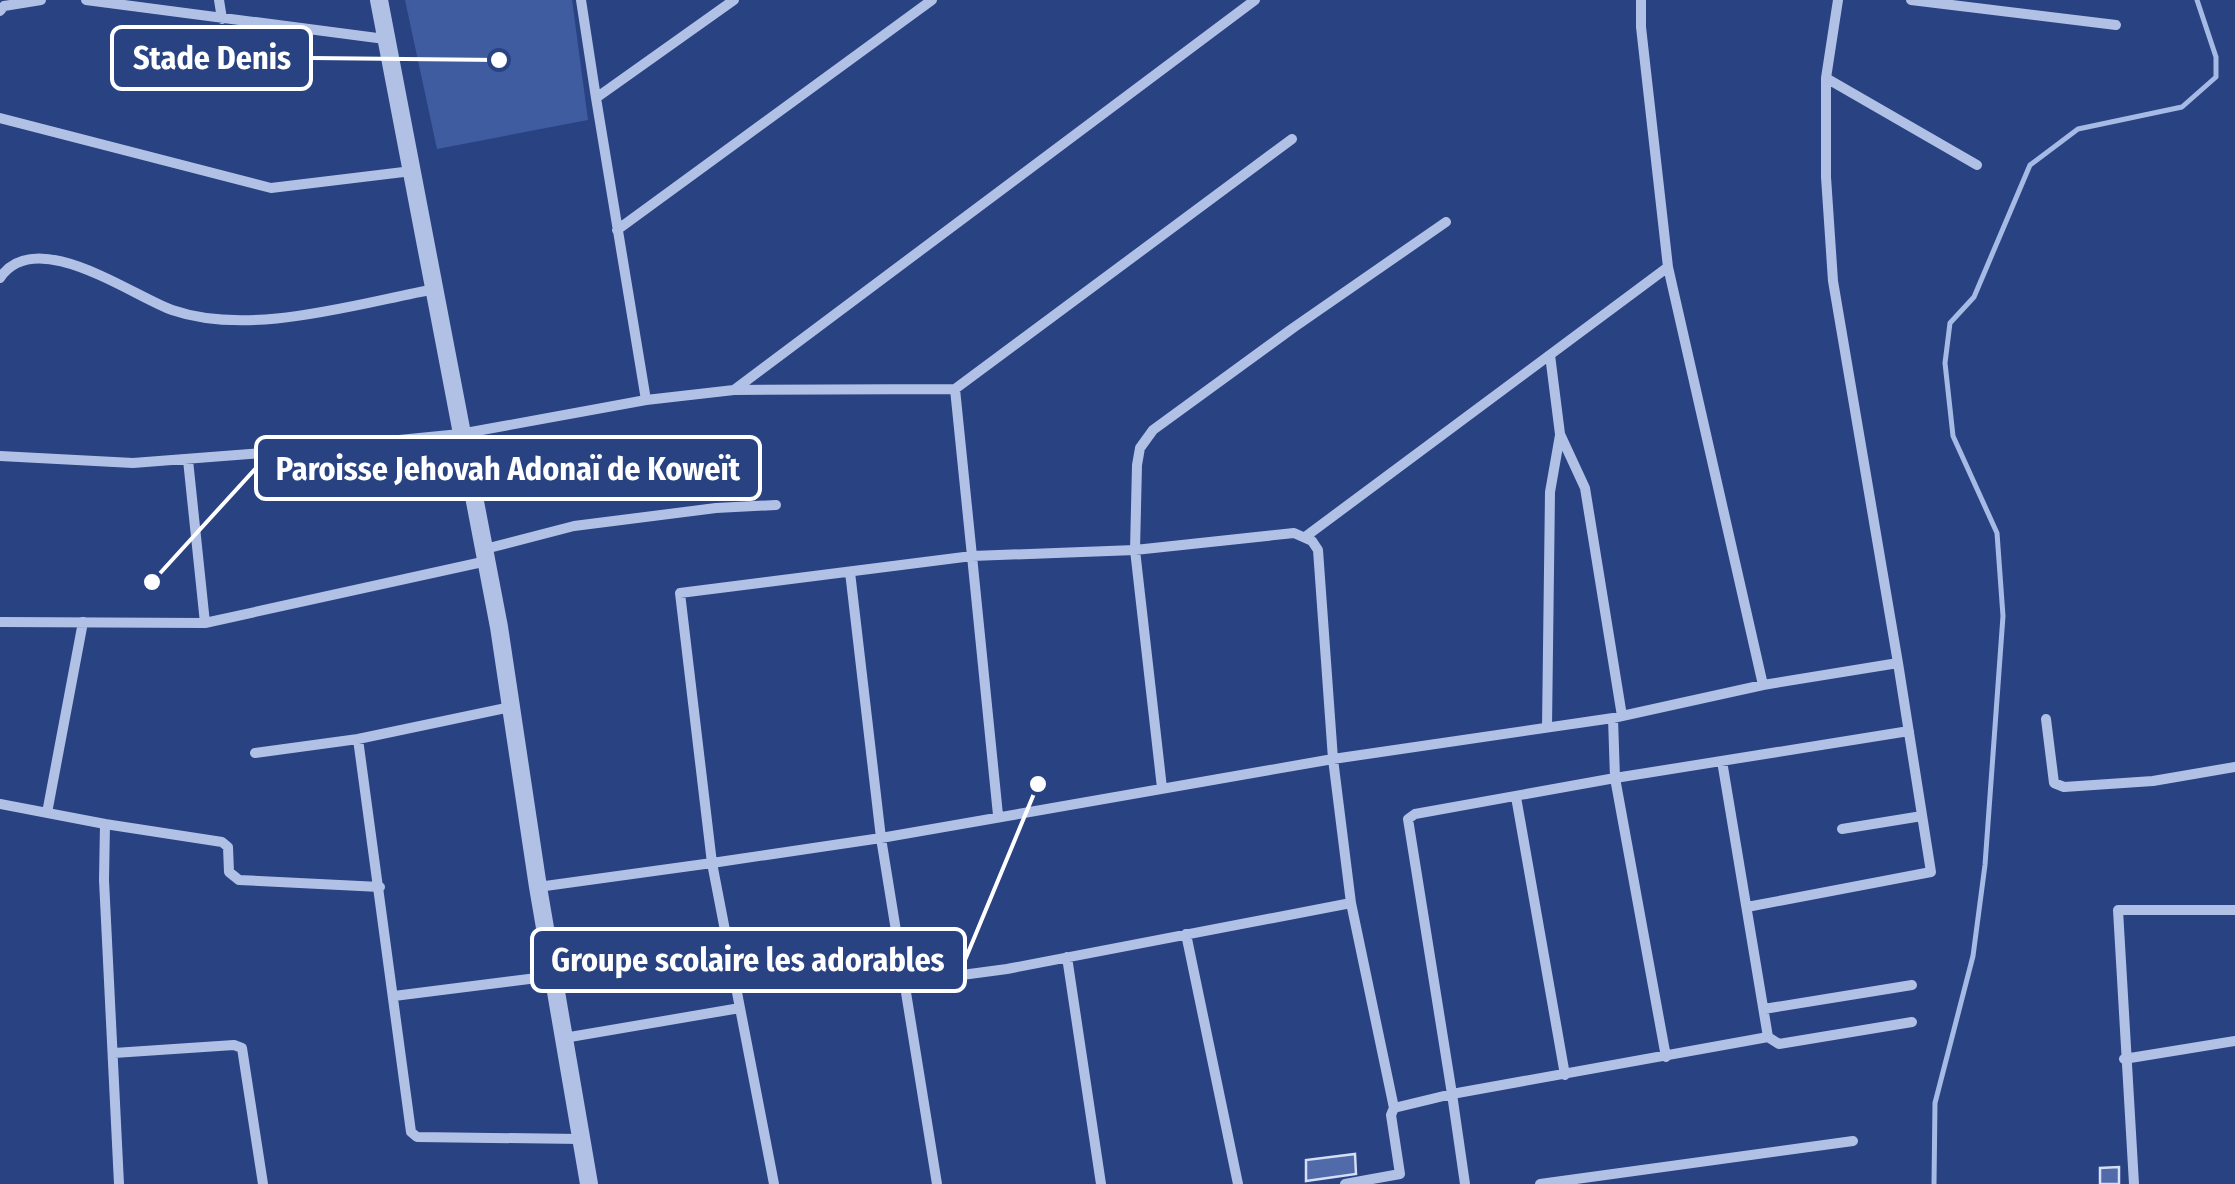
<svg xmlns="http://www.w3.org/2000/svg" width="2235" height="1184" viewBox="0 0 2235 1184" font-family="'Fira Sans Condensed',sans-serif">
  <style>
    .green { fill: #405ca0 }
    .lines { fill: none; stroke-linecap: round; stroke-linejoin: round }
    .stream { stroke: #a6bae6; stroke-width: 5 }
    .building { fill: #516baa; stroke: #d4def5; stroke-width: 2.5 }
    .minor { stroke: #b1c1e6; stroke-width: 10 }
    .tertiary { stroke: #b1c1e6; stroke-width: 18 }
    .leader { fill: none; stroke: #fff; stroke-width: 4 }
    .callout-dot { fill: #fff; stroke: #284282; stroke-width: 4 }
    .callout { fill: #284282; stroke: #fff; stroke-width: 4 }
    .callout-label { font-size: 32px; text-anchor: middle; font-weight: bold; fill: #fff }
  </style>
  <rect width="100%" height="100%" fill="#284282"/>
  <!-- green -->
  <path class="green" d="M 405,0 L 572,0 L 588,120 L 437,149 Z"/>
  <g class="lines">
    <!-- stream -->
    <path class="stream" d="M 1934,1184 L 1935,1103 L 1973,956 L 1985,865 L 2003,616 L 1997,533 L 1953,436 L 1945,363 L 1950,323 L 1974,297 L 2030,165 L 2078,129 L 2182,107 L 2216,77 L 2216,57 L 2197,0"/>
  </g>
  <!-- building -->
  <path class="building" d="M 1355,1154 L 1356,1174 L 1306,1181 L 1306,1160 Z
    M 2119,1167 L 2119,1184 L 2100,1184 L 2100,1168 Z"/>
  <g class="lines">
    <!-- minor -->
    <path class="minor" d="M 86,0 L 385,39
      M 219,0 L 222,19
      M 581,0 L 596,98 L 734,0
      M 1838,0 L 1826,78 L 1826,177 L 1833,281 L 1898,663
      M 1911,0 L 2116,25
      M 0,11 L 4,6 L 41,0
      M 1826,78 L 1977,165
      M 0,118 L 271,188 L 412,171
      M 617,230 L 932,0
      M 0,278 C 35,225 131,295 172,310 C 250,337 355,304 435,289
      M 1550,355 L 1560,434 L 1585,488 L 1622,716
      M 955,389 L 1292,139
      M 646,400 L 734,390 L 1255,0
      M 0,456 L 133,463 L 277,452 L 460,434 L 646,400 L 596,98
      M 188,460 L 205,623
      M 1305,537 L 1668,267
      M 485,549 L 574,526 L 716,508 L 776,505
      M 850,572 L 881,838 L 937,1184
      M 0,622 L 205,623 L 487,561
      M 2046,719 L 2054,783 L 2064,787 L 2153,781 L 2235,767
      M 1547,727 L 1550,492 L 1560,435
      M 358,739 L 411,1132 L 417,1137 L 580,1139
      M 255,753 L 358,739 L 511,707
      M 1722,761 L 1768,1037
      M 1162,788 L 1135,550 L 1137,465 L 1140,448 L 1153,430 L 1293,328 L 1446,222
      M 1516,797 L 1565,1075
      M 0,804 L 105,824
      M 47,813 L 83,622
      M 998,815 L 972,556 L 1135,550 L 1294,533 L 1312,541 L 1318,550 L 1333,759 L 1351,903 L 1394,1108
      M 1842,829 L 1922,816
      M 538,887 L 712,863 L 680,593 L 972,556 L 955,389 L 734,390
      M 1747,907 L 1931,872 L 1898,663 L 1763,685
      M 1186,934 L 1238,1184
      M 1067,957 L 1101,1184
      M 902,983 L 1007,969 L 1351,903
      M 394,996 L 553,976
      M 1764,1009 L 1912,985
      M 564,1038 L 740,1008
      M 114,1053 L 234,1045 L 242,1048 L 263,1184
      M 1666,1057 L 1615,778 L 1909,731
      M 2124,1059 L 2235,1041
      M 119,1184 L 104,880 L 105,824 L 222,842 L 228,847 L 229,872 L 239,880 L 380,887
      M 774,1184 L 712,863 L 881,838 L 1333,759 L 1613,718 L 1763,685 L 1668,267 L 1641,27 L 1641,0
      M 1345,1184 L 1400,1174 L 1391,1115 L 1394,1108 L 1452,1094 L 1408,819 L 1415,814 L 1615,778 L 1613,718
      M 1465,1184 L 1452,1094 L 1768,1037 L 1779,1044 L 1912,1022
      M 1540,1184 L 1853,1141
      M 2134,1184 L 2118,910 L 2235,910"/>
    <!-- tertiary -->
    <path class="tertiary" d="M 379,0 L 499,627 L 538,887 L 589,1184"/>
  </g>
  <!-- callouts -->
  <path class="leader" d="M499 60L311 58M152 582L256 468M1038 784L965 960"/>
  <g class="callout-dot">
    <circle cx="499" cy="60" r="10"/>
    <circle cx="152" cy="582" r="10"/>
    <circle cx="1038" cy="784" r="10"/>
  </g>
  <g class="callout">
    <rect x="112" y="27" width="199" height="62" rx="10"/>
    <rect x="256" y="437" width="504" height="62" rx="10"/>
    <rect x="532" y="929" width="433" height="62" rx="10"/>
  </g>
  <g class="callout-label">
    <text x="212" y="69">Stade Denis</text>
    <text x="508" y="480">Paroisse Jehovah Adonaï de Koweït</text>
    <text x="748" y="971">Groupe scolaire les adorables</text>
  </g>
</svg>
